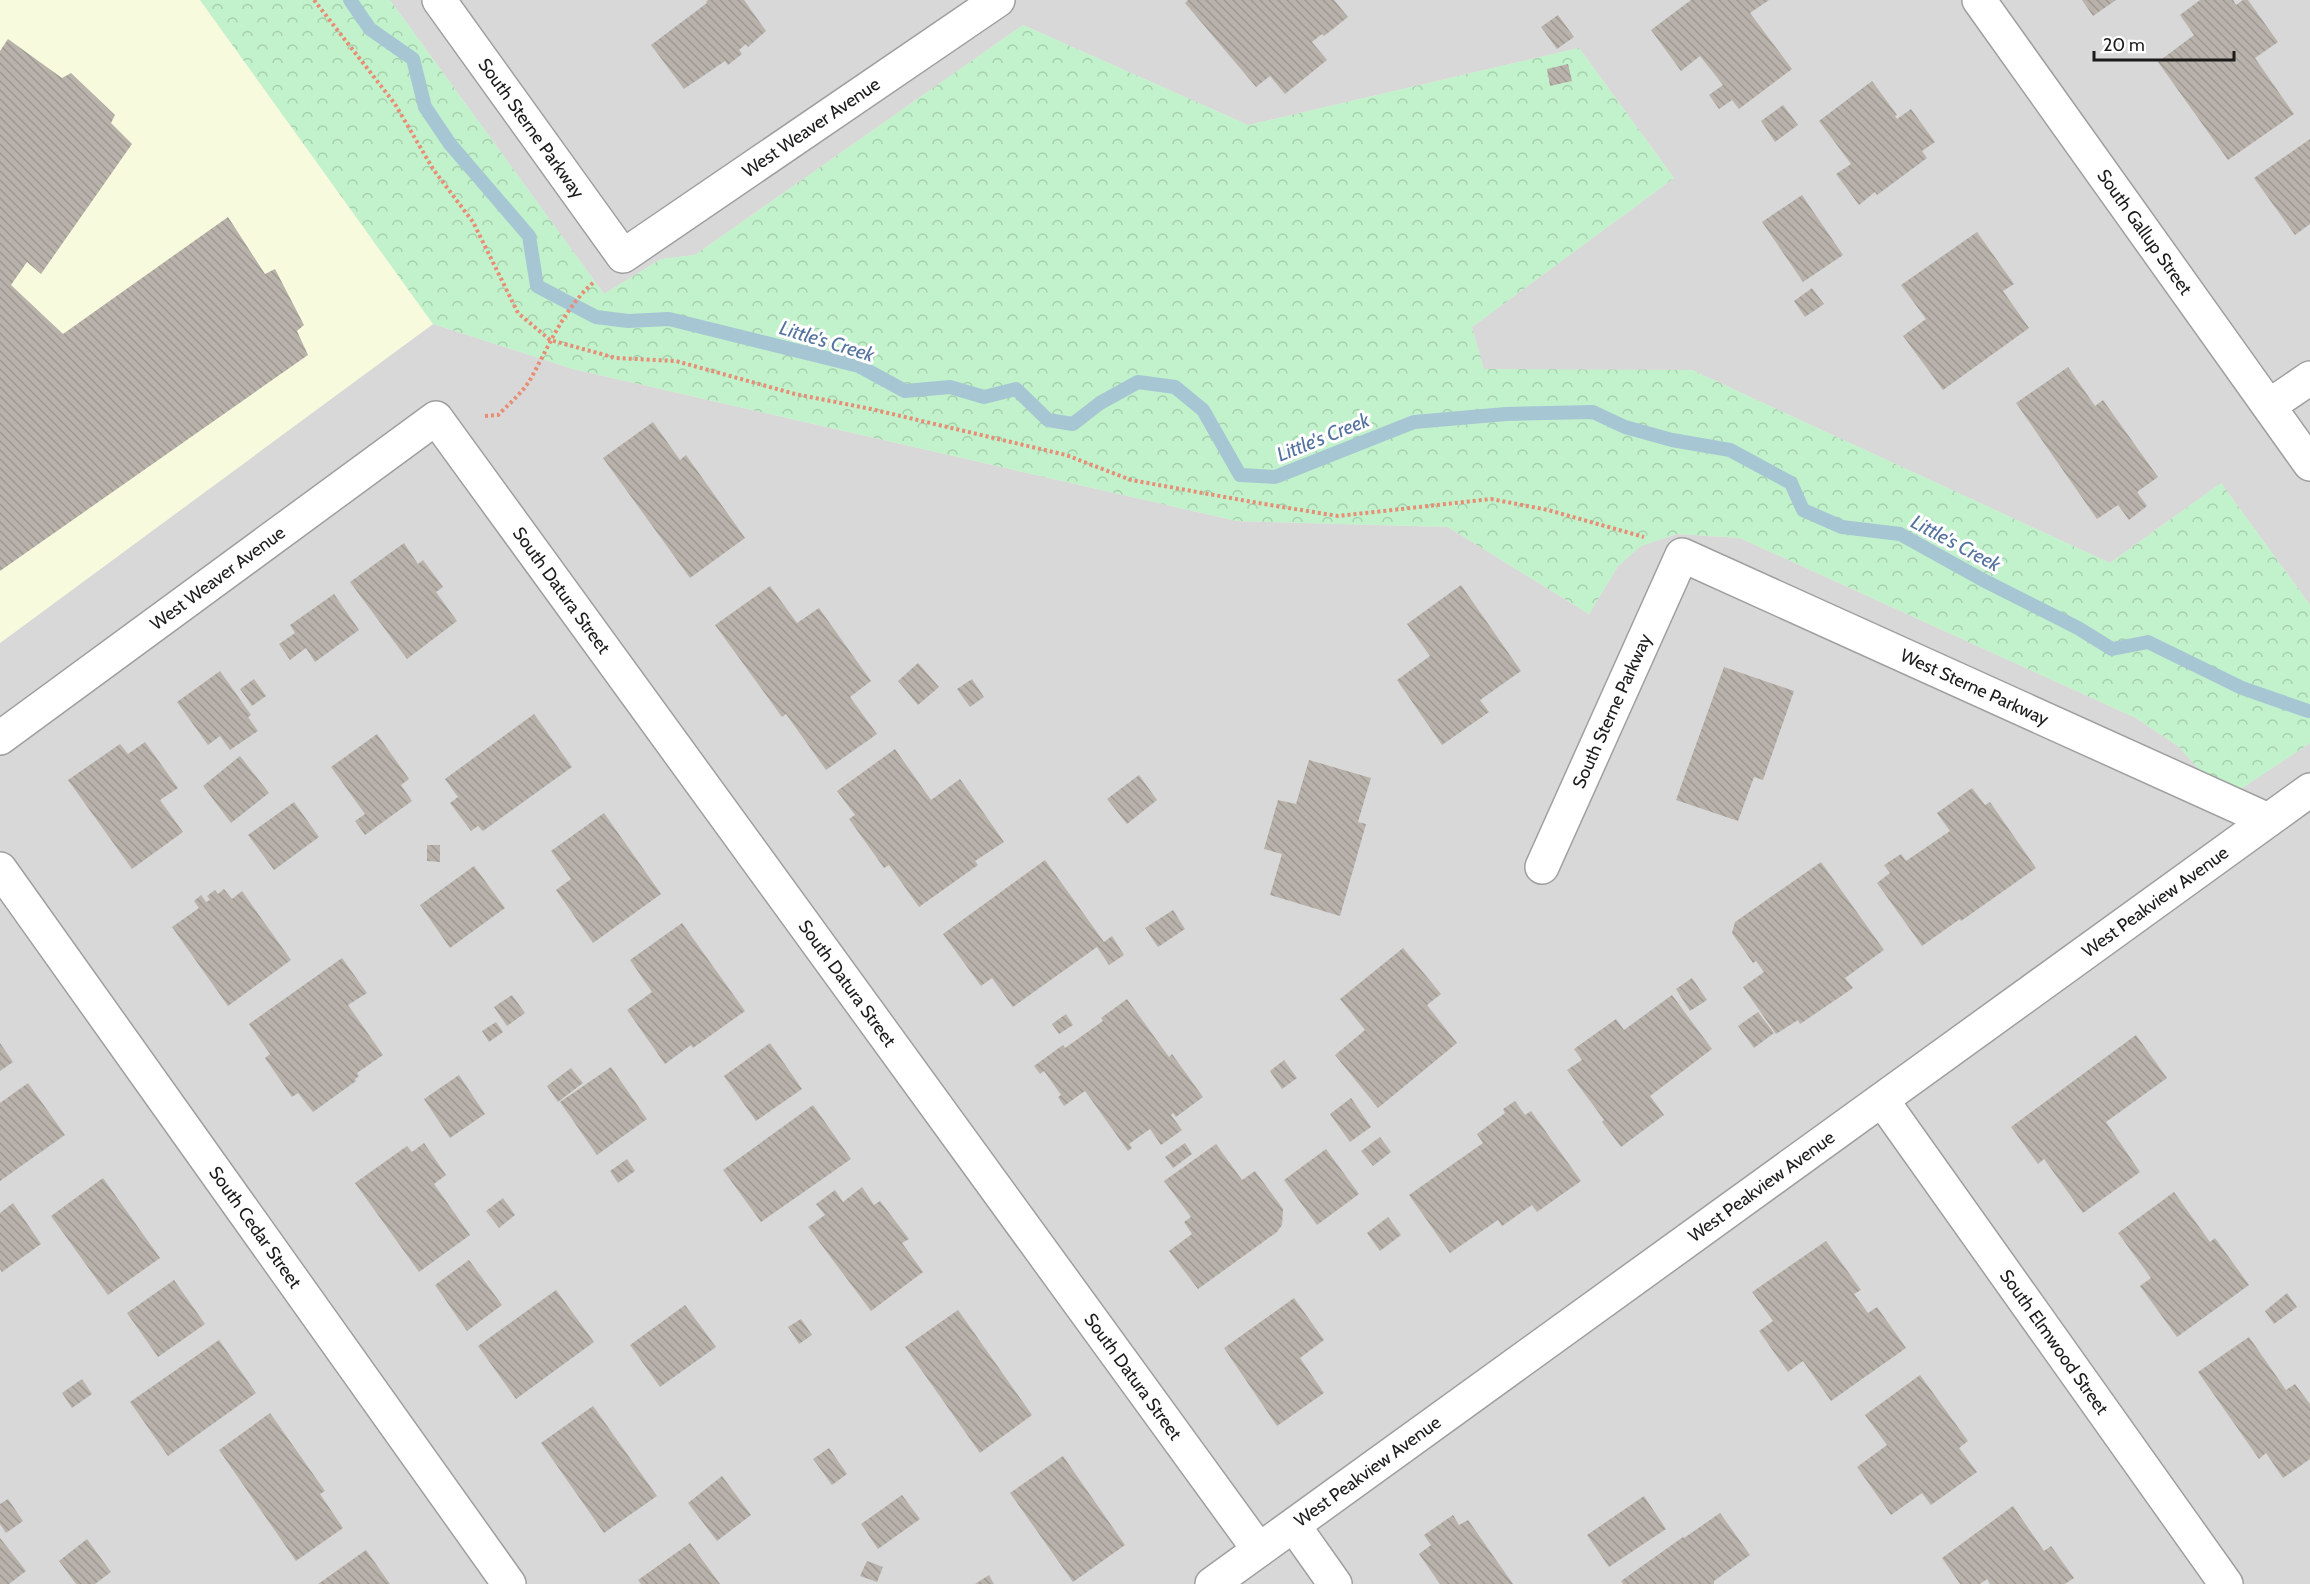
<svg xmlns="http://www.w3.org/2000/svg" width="2310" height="1584" viewBox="0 0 2310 1584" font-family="Cabin,sans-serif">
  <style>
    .residential { fill: #d9d8d8 }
    .education { fill: #f7fadc }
    .park { fill: url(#park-crowns) }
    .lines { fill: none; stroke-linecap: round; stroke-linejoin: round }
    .stream { stroke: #a7c6d4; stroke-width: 14 }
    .building { fill: url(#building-back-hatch) }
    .minor-casing { stroke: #9f9f9f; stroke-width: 36 }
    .path { stroke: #e88d76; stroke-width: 4; stroke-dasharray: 3 3; stroke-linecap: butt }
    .minor { stroke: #fff; stroke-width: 33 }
    .labels { text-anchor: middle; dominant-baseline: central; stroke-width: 6; stroke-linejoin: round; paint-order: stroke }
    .street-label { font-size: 18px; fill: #1b1b1b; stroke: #fff }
    .water-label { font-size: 20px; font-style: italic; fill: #54729f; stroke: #fff }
  </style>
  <defs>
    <pattern id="park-crowns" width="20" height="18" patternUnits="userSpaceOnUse" patternTransform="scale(1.5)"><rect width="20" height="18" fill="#c2f2cb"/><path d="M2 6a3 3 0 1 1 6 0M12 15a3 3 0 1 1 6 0" fill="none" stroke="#a6cfae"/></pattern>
    <pattern id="building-back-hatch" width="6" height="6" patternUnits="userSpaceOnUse" patternTransform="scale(1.5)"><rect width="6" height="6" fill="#b8b2ab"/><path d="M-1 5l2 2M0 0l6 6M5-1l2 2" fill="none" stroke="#9e9893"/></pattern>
  </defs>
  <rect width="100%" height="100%" fill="#ebe9e2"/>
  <!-- residential -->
  <path class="residential" d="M 390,0 L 2310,0 L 2310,605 L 2221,483 L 2110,563 L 1692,370 L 1484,370 L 1472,327 L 1674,178 L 1579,48 L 1248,125 L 1023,25 L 695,255 L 661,259 L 604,294 Z
    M 433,324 L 573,369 L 1237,521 L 1448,527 L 1589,614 L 1618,566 L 1640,546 L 1677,534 L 1740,538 L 2136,718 L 2178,746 L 2214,786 L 2242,788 L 2310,743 L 2310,1584 L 0,1584 L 0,643 Z"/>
  <!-- education -->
  <path class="education" d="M 0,0 L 200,0 L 433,324 L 0,643 Z"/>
  <!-- park -->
  <path class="park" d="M 200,0 L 390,0 L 604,294 L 661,259 L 695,255 L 1023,25 L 1248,125 L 1579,48 L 1674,178 L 1472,327 L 1484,369 L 1692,370 L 2110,563 L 2221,483 L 2310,605 L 2310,743 L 2242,788 L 2214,786 L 2178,746 L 2136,718 L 1740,538 L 1677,534 L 1641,546 L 1618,566 L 1589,614 L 1448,527 L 1237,521 L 573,369 L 433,324 Z"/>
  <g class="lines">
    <!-- stream -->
    <path class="stream" d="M 350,0 L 370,29 L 413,59 L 425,107 L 450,144 L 529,236 L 537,286 L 596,317 L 628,321 L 669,319 L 859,366 L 905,391 L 950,387 L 984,397 L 1016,389 L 1048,420 L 1073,424 L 1100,403 L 1138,382 L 1175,387 L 1203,410 L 1240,475 L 1275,477 L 1414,422 L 1506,414 L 1593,412 L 1625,427 L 1672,440 L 1730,450 L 1791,483 L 1803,510 L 1842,527 L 1900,534 L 1983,580 L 2078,628 L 2112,649 L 2148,642 L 2242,688 L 2308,711"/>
  </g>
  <!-- building -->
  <path class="building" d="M 708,0 L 744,0 L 766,31 L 748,47 L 746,44 L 739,50 L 742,54 L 728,65 L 725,61 L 684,89 L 651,45 L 707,3 L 706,2 Z
    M 1188,0 L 1334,0 L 1348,17 L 1324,36 L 1322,34 L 1312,42 L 1327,60 L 1285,94 L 1270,76 L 1256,87 L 1185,3 Z
    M 1691,0 L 1769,0 L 1750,13 L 1792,69 L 1739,109 L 1732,100 L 1719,109 L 1709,95 L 1723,85 L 1700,56 L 1681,71 L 1651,30 Z
    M 2082,0 L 2116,0 L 2093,16 Z
    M 2200,0 L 2233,0 L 2236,5 L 2243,0 L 2248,0 L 2278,42 L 2255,58 L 2294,114 L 2228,160 L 2158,62 L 2194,35 L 2180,15 Z
    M 1558,15 L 1574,37 L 1557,49 L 1541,27 Z
    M 8,39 L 62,78 L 71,73 L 115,115 L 111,123 L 132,144 L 41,274 L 27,262 L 11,285 L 63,334 L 228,217 L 265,274 L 275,269 L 304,325 L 297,331 L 308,355 L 0,571 L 0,51 Z
    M 1568,64 L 1572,81 L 1550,86 L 1547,69 Z
    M 1872,81 L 1897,115 L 1895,116 L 1897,119 L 1911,109 L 1935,142 L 1922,151 L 1927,158 L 1877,195 L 1875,192 L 1859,205 L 1836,174 L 1851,164 L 1819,121 Z
    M 1783,105 L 1798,125 L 1775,142 L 1761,121 Z
    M 2310,139 L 2310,224 L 2295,235 L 2254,178 Z
    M 1802,195 L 1843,255 L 1803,282 L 1762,222 Z
    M 1977,232 L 2014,284 L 2003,291 L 2029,328 L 1943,390 L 1903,336 L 1926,319 L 1901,285 Z
    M 1812,288 L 1824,304 L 1805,317 L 1794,301 Z
    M 2068,367 L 2095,406 L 2103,400 L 2158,477 L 2137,492 L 2147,506 L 2129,520 L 2118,505 L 2097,519 L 2016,403 Z
    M 653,422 L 680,460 L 686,455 L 745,538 L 690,578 L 603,458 Z
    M 404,543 L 418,564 L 423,560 L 443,587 L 436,592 L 457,621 L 407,659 L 350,582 Z
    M 1461,585 L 1521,671 L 1480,700 L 1489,712 L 1442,745 L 1397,680 L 1430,656 L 1407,624 Z
    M 770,586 L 797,623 L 819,608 L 871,681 L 850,697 L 877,734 L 826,770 L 786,714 L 782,717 L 715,625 Z
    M 334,594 L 359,630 L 315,662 L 306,648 L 290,660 L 279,644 L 295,633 L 290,625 Z
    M 918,663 L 939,687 L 918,705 L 898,681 Z
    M 1724,667 L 1794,691 L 1763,780 L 1754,777 L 1738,821 L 1676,800 Z
    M 220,671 L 251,715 L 248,717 L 258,731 L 230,750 L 220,736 L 208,745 L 177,702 Z
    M 254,679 L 266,696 L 252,706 L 240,689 Z
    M 972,679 L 984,697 L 970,707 L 957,689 Z
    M 534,714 L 572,767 L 483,831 L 478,826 L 471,831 L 450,803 L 458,797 L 445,779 Z
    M 377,734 L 409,779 L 401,785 L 412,801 L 365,835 L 355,821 L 365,814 L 331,767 Z
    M 145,742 L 178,788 L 160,800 L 183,832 L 132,869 L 68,780 L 120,744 L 128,754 Z
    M 895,749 L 931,800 L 960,779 L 1004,842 L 975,861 L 978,865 L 919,907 L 889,865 L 884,868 L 849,819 L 855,815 L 837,791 Z
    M 240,756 L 269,793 L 231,823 L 203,786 Z
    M 1309,760 L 1371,778 L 1358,822 L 1366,824 L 1340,916 L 1270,895 L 1282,854 L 1264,849 L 1278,800 L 1296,804 Z
    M 1139,775 L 1157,800 L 1127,824 L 1107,799 Z
    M 1972,788 L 1985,805 L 1990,802 L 2036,868 L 1961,921 L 1960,919 L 1922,946 L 1877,883 L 1890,873 L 1884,865 L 1901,854 L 1906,861 L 1950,831 L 1937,813 Z
    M 294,802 L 319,837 L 274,870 L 248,835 Z
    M 604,813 L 661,894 L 593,943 L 556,890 L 571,879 L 551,851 Z
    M 427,845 L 440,845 L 440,862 L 427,861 Z
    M 1045,860 L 1104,942 L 1112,936 L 1124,955 L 1109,965 L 1097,947 L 1013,1007 L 992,978 L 981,986 L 943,934 Z
    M 1821,862 L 1884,950 L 1845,978 L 1853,988 L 1800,1024 L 1798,1020 L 1776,1034 L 1743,987 L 1764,972 L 1756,961 L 1753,963 L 1732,933 L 1735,922 Z
    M 474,866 L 505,908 L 450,948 L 420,905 Z
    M 224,889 L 232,899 L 242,891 L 291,960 L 228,1006 L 172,927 L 199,908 L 194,901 L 201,895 L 206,902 L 210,900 L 207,896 L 215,890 L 218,894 Z
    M 1173,910 L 1185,929 L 1158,947 L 1145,928 Z
    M 682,923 L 745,1011 L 693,1048 L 691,1045 L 665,1064 L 627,1010 L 652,992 L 630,960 Z
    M 1403,948 L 1441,994 L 1427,1005 L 1457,1043 L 1378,1108 L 1335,1055 L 1365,1030 L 1340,999 Z
    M 342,958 L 367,993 L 348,1005 L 383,1055 L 357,1073 L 359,1076 L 355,1079 L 356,1081 L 313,1112 L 298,1093 L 292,1097 L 265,1058 L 270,1054 L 249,1024 Z
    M 1692,978 L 1707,1000 L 1690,1011 L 1676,989 Z
    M 512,995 L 525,1013 L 507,1026 L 494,1007 Z
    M 1672,995 L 1712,1049 L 1650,1096 L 1664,1115 L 1621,1147 L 1602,1122 L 1604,1120 L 1567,1070 L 1582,1060 L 1574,1049 L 1616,1019 L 1624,1030 Z
    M 1127,999 L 1169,1057 L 1172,1054 L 1203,1097 L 1176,1117 L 1173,1113 L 1171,1115 L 1182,1130 L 1161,1145 L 1150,1129 L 1129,1144 L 1132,1148 L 1128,1151 L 1085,1091 L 1064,1106 L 1058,1097 L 1061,1095 L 1044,1071 L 1040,1074 L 1034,1066 L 1063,1045 L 1065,1048 L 1103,1021 L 1101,1018 Z
    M 1758,1012 L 1774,1033 L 1754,1048 L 1738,1026 Z
    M 1066,1014 L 1073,1025 L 1059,1034 L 1052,1024 Z
    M 496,1022 L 503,1032 L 489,1042 L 482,1031 Z
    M 2136,1035 L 2167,1078 L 2106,1122 L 2140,1172 L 2083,1213 L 2044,1159 L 2038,1164 L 2011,1127 Z
    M 0,1043 L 13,1062 L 0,1071 Z
    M 770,1043 L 802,1089 L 756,1121 L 724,1076 Z
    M 1284,1060 L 1297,1078 L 1282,1089 L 1270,1071 Z
    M 611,1067 L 647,1119 L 597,1155 L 560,1102 Z
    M 571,1068 L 583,1083 L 558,1102 L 547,1086 Z
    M 459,1075 L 485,1114 L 450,1138 L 424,1099 Z
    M 28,1083 L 65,1135 L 0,1181 L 0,1103 Z
    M 1351,1098 L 1371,1127 L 1350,1142 L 1330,1114 Z
    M 1515,1101 L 1525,1115 L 1531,1111 L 1581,1181 L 1537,1212 L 1532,1205 L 1502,1226 L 1498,1220 L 1450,1253 L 1409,1195 L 1483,1143 L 1477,1134 L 1505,1113 L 1503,1109 Z
    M 813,1105 L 851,1159 L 761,1222 L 723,1170 Z
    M 1380,1137 L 1391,1152 L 1373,1166 L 1361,1151 Z
    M 424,1143 L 446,1175 L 434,1184 L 470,1235 L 419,1272 L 355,1183 L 407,1146 L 412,1152 Z
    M 1185,1143 L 1192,1154 L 1173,1168 L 1165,1157 Z
    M 1216,1144 L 1242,1180 L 1255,1171 L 1283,1209 L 1282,1225 L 1277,1232 L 1198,1289 L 1169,1251 L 1192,1234 L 1184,1222 L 1191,1217 L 1164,1181 Z
    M 1326,1149 L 1359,1194 L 1317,1225 L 1284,1180 Z
    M 627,1159 L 635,1171 L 618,1183 L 610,1171 Z
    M 103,1178 L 160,1258 L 108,1295 L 51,1216 Z
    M 862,1187 L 874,1205 L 880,1201 L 909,1239 L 902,1243 L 923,1272 L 871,1311 L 808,1227 L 825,1215 L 816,1204 L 835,1190 L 843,1202 Z
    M 2174,1192 L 2210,1242 L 2215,1238 L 2249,1285 L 2177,1337 L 2140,1286 L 2151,1278 L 2118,1233 Z
    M 503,1198 L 515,1215 L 499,1228 L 486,1211 Z
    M 13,1203 L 41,1244 L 2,1272 L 0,1269 L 0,1213 Z
    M 1388,1217 L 1401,1235 L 1380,1251 L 1367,1233 Z
    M 1826,1241 L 1861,1290 L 1854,1294 L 1868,1313 L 1877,1307 L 1906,1348 L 1831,1401 L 1803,1361 L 1788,1372 L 1759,1331 L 1773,1321 L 1752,1292 Z
    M 469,1260 L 502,1305 L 467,1331 L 435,1285 Z
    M 174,1280 L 205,1324 L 158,1357 L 127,1313 Z
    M 556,1290 L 594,1342 L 516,1399 L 478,1346 Z
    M 2287,1293 L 2297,1307 L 2274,1324 L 2265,1311 Z
    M 1294,1298 L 1324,1340 L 1300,1358 L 1324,1393 L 1277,1426 L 1224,1348 Z
    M 685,1305 L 716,1347 L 660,1387 L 630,1345 Z
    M 958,1310 L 1032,1415 L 980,1453 L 905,1347 Z
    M 801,1319 L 812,1335 L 799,1344 L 788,1327 Z
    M 2249,1337 L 2286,1390 L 2295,1384 L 2310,1404 L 2310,1459 L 2283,1478 L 2266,1453 L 2259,1459 L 2198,1372 Z
    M 219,1340 L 256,1393 L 168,1456 L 130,1402 Z
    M 1920,1375 L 1968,1441 L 1959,1448 L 1977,1472 L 1931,1505 L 1922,1493 L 1891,1515 L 1857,1467 L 1887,1445 L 1865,1415 Z
    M 82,1379 L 92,1394 L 72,1408 L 62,1393 Z
    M 593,1406 L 657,1496 L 604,1533 L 541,1443 Z
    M 270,1413 L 325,1491 L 320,1494 L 343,1528 L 296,1561 L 219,1450 Z
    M 829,1448 L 847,1474 L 832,1485 L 813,1459 Z
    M 1063,1456 L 1125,1545 L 1073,1582 L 1010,1493 Z
    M 722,1476 L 751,1515 L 717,1541 L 688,1503 Z
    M 902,1495 L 920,1519 L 878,1549 L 861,1524 Z
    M 1644,1496 L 1666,1529 L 1609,1567 L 1587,1535 Z
    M 8,1499 L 23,1521 L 6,1533 L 0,1524 L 0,1504 Z
    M 2013,1506 L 2044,1551 L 2051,1546 L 2074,1578 L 2065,1584 L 1990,1584 L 1987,1579 L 1980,1584 L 1960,1584 L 1942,1558 Z
    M 1720,1513 L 1750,1555 L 1714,1581 L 1714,1584 L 1623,1584 L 1621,1581 L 1683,1537 L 1684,1538 Z
    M 1453,1515 L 1459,1525 L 1468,1520 L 1513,1584 L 1440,1584 L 1419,1554 L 1431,1545 L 1424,1535 Z
    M 0,1538 L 26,1571 L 9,1584 L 0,1584 Z
    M 87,1539 L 111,1572 L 95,1584 L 76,1584 L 59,1561 Z
    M 690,1543 L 720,1584 L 641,1584 L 638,1580 Z
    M 366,1550 L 390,1584 L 318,1584 Z
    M 867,1561 L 883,1567 L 877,1582 L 860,1576 Z
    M 989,1575 L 994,1584 L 975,1584 Z"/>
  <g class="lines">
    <defs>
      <g id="minor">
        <path id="s1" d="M 439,0 L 623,256 L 998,0"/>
        <path id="s2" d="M 1979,0 L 2310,464"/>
        <path d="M 2269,406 L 2310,378"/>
        <path id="s3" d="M 0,738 L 436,418 L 1259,1550"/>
        <path id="s4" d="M 1542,867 L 1682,555 L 2268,820"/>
        <path id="s5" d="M 0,869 L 509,1584"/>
        <path id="s6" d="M 1882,1100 L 2226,1584"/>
        <path d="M 1294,1526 L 1335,1584"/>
        <path id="s7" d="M 1212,1584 L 2310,790"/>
      </g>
    </defs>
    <!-- minor casing -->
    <use href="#minor" class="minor-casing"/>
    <!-- path -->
    <path class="path" d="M 314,0 L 395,104 L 433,169 L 473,222 L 518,313 L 550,340 L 616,358 L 676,361 L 795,394 L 871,409 L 1066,455 L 1131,480 L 1258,503 L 1338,516 L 1491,499 L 1548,510 L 1644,537
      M 485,416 L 498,415 C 509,404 522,393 530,380 C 549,346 564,308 594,282"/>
    <!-- minor -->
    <use href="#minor" class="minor"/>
  </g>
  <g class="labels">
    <!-- street labels -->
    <g class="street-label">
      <text stroke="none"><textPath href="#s1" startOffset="158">South Sterne Parkway</textPath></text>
      <text stroke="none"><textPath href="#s1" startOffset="543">West Weaver Avenue</textPath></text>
      <text stroke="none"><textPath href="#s2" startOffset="285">South Gallup Street</textPath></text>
      <text stroke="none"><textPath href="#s3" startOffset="270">West Weaver Avenue</textPath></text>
      <text stroke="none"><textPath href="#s3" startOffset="754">South Datura Street</textPath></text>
      <text stroke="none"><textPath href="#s4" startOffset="663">West Sterne Parkway</textPath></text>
      <text stroke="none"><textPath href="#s4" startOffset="171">South Sterne Parkway</textPath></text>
      <text stroke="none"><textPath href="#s7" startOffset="1164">West Peakview Avenue</textPath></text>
      <text stroke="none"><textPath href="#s3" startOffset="1240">South Datura Street</textPath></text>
      <text stroke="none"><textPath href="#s7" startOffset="678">West Peakview Avenue</textPath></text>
      <text stroke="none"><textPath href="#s5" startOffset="440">South Cedar Street</textPath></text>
      <text stroke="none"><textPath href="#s6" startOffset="297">South Elmwood Street</textPath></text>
      <text stroke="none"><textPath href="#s3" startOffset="1726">South Datura Street</textPath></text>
      <text stroke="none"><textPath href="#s7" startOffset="192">West Peakview Avenue</textPath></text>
    </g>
    <!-- water labels -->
    <g class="water-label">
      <text transform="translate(827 341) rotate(17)">Little's Creek</text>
      <text transform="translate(1323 437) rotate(-22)">Little's Creek</text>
      <text transform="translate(1956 543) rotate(28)">Little's Creek</text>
    </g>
  </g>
  <!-- scale -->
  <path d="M2094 51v9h140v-9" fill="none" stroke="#1b1b1b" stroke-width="3"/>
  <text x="2103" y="51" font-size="18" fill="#1b1b1b" stroke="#ffffff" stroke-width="4.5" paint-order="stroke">20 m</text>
</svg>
